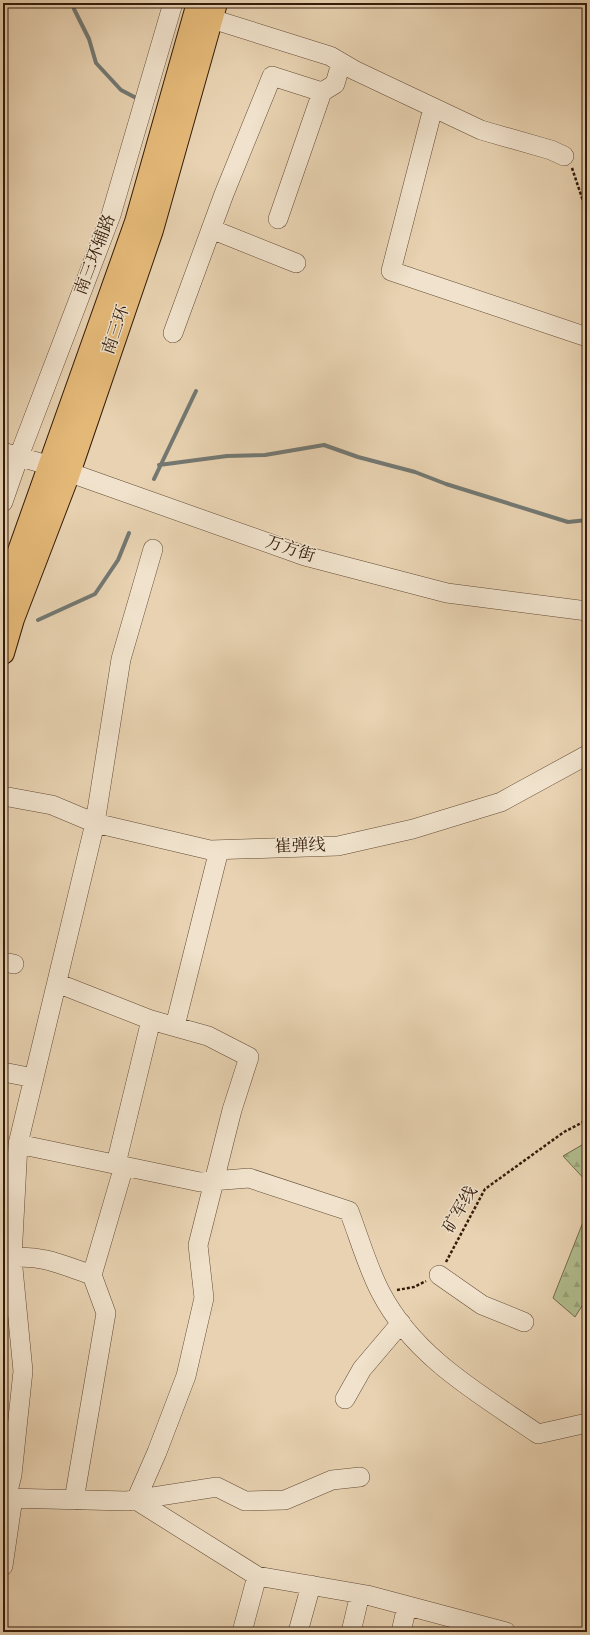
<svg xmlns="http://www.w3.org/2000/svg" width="590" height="1635" viewBox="0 0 590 1635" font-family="'Sorts Mill Goudy','Noto Serif SC',serif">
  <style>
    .forest { fill: url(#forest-firs); stroke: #746c4c }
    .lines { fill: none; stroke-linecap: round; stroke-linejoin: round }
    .stream { stroke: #737872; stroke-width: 4 }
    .minor-casing { stroke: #624a34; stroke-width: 20 }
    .major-casing { stroke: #351c0a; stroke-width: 24 }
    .path { stroke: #351c0a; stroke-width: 2.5; stroke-dasharray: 3 2; stroke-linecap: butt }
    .minor { stroke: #f0e2cc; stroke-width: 19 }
    .major { stroke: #e4b978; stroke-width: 22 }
    .labels { text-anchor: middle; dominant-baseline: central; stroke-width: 3; stroke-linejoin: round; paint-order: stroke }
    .street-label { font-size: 17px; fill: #351c0a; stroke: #f0e2cc }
  </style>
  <defs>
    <pattern id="forest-firs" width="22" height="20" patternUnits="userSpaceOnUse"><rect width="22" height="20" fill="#b2bd8e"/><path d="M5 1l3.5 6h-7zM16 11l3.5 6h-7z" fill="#9aa279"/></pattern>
  </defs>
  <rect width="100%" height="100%" fill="#e8d2b1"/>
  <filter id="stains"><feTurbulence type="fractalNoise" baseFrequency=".005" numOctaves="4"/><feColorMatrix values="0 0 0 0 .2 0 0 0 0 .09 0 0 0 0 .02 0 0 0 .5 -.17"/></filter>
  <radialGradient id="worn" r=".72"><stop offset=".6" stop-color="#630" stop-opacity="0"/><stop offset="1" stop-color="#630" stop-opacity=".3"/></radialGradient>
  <!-- forest -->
  <path class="forest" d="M 587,1142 L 587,1182 L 563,1156 Z
    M 587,1212 L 587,1298 L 575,1317 L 553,1298 Z"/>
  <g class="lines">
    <!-- stream -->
    <path class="stream" d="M 73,3 L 74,9 L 89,39 L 96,63 L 121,90 L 140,100
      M 159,465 L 227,456 L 265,455 L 324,445 L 358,457 L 415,472 L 446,484 L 568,522 L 587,520
      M 154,479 L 196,391
      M 38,620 L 95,594 L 118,560 L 129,533"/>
    <defs>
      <path id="minor" d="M 212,19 L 330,56 L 354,70 L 481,130 L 551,150 L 564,156
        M 433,108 L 391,271 L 587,337
        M 278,219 L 322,92
        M 211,229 L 296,263
        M 173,333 L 224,194 L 272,76 L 322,92 L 335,84 L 341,63
        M 3,452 L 51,466 L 305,556 L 447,593 L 587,611
        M 3,502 L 19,456 L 111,215 L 173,3
        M 3,796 L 52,805 L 95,823 L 210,850 L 338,846 L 413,829 L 501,802 L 587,755
        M 3,962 L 14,964
        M 57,983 L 151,1020 L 116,1164
        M 151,1020 L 208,1036 L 249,1057 L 232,1110 L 198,1245 L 204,1298 L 186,1376 L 157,1452 L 136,1500 L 257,1576 L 367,1595 L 506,1632
        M 175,1026 L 219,850
        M 3,1072 L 34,1078
        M 18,1144 L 200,1182 L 249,1178 L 349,1211 C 359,1237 368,1269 381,1293 C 415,1358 480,1394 538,1434 L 587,1423
        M 12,1258 C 40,1254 65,1266 92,1275
        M 439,1275 L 482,1305 L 524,1322
        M 345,1399 L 362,1369 L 401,1323
        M 6,1498 L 127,1501 L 217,1487 L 245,1501 L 285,1500 L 332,1480 L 360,1477
        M 74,1500 L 106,1313 L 92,1275 L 124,1166
        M 3,1511 L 12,1475 L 23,1371 L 12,1258 L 18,1144 L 95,823 L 121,659 L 153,549
        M 3,1566 L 13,1498
        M 242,1632 L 257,1576
        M 298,1632 L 311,1585
        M 351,1632 L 360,1594
        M 401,1632 L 407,1606"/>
      <path id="major" d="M 3,596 L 136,222 L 198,3
        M 3,653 L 13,619 L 69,473 L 152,230 L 216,3"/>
    </defs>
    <!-- minor casing -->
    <use href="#minor" class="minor-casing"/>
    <!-- major casing -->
    <use href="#major" class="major-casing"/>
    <!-- path -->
    <path class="path" d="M 572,168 L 583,201 L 587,208
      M 446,1262 L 485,1189 L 564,1132 L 587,1120
      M 397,1290 L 414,1287 L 426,1281"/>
    <!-- minor -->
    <use href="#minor" class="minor"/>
    <!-- major -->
    <use href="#major" class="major"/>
  </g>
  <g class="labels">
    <!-- street labels -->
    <g class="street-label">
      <text transform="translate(96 255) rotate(-69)">南三环辅路</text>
      <text transform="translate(117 330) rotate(-71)">南三环</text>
      <text transform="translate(290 550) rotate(18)">万方街</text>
      <text transform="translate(300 847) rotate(-2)">崔弹线</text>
      <text transform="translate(461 1210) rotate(-60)">矿军线</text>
    </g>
  </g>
  <!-- margin -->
  <rect width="590" height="1635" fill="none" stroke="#e8d2b1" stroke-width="16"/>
  <rect x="4" y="4" width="582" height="1627" fill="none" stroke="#351c0a" stroke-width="2"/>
  <rect x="8" y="8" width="574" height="1619" fill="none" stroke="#351c0a"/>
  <rect width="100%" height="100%" filter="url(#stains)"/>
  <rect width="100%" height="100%" fill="url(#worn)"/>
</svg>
